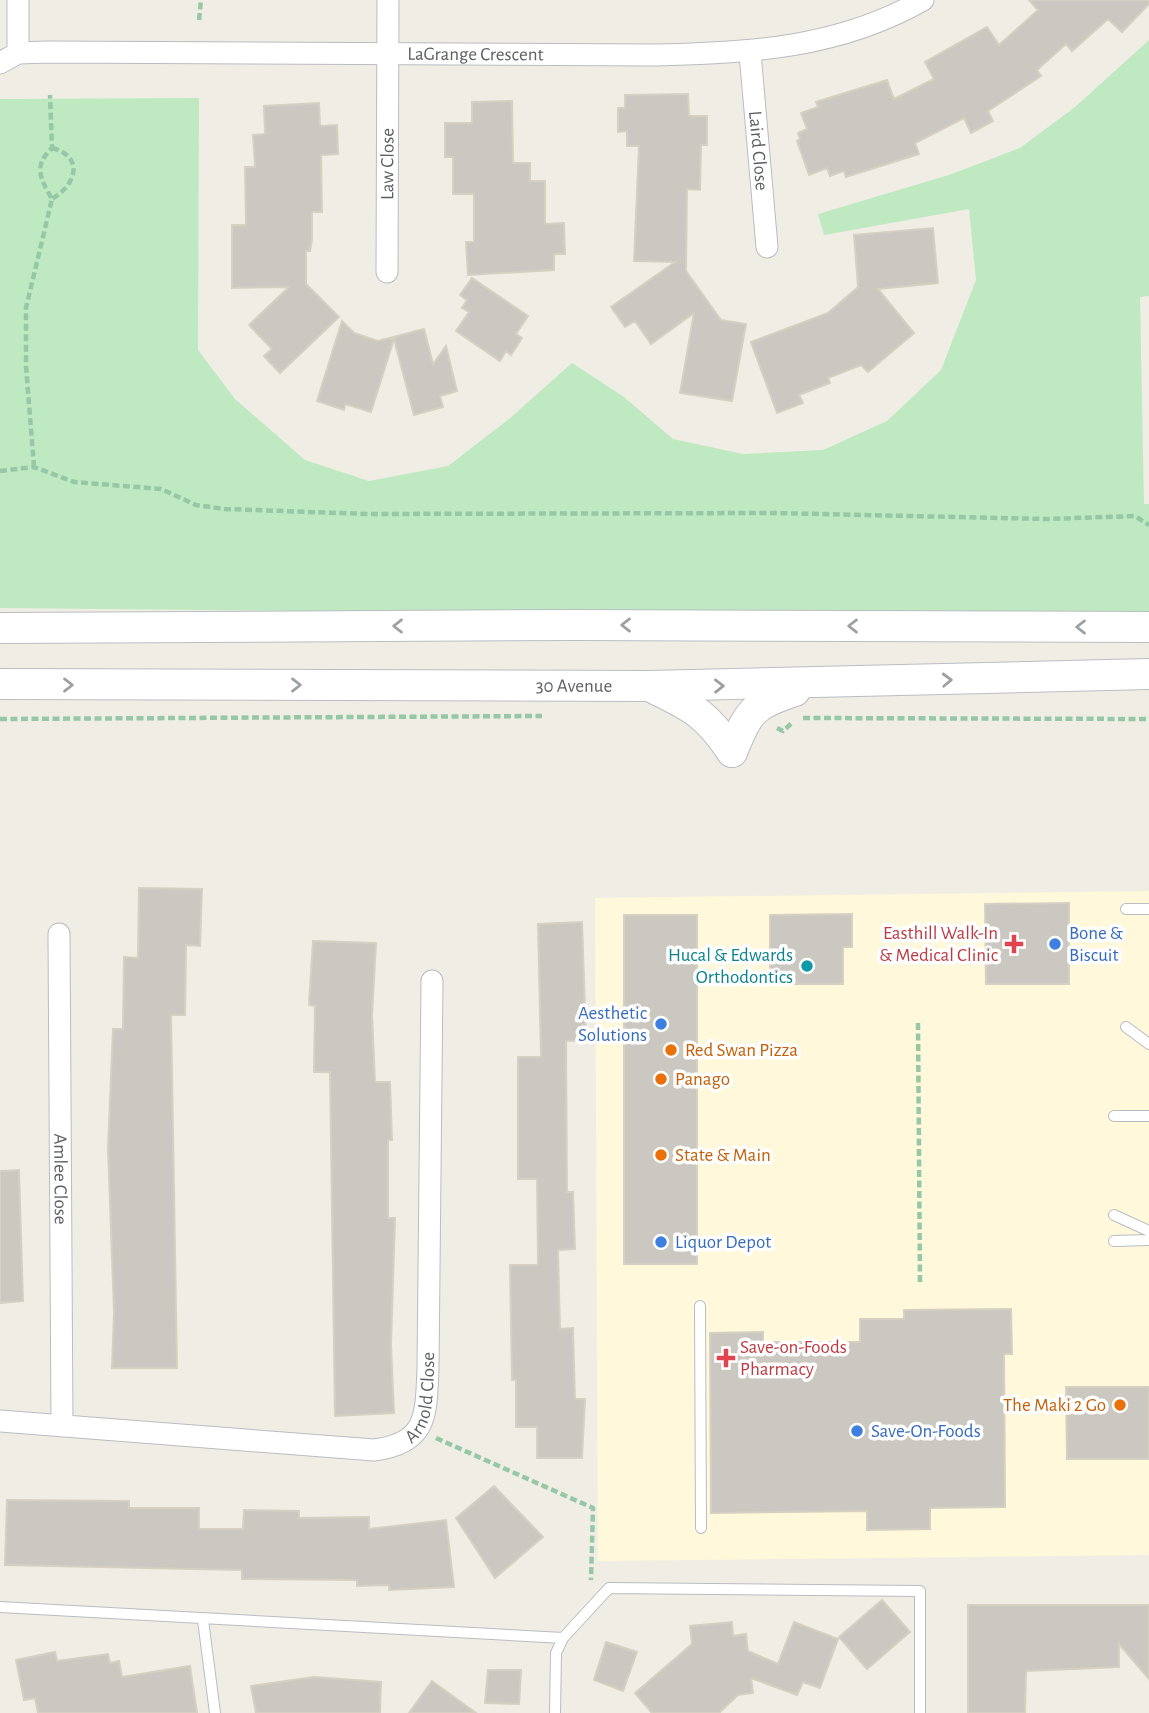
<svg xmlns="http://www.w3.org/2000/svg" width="1149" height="1713" viewBox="0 0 1149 1713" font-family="'Alegreya Sans',sans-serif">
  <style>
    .commercial { fill: #fff8da }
    .green { fill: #bfe9c1 }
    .building { fill: #cbc8c1; stroke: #d5d0c2; stroke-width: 2 }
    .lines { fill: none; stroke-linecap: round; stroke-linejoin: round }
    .service-casing { stroke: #b9bcc1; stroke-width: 12 }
    .minor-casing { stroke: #b9bcc1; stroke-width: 23 }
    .secondary-casing { stroke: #babdc3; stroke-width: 32 }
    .path { stroke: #96c8a7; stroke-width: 4.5; stroke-dasharray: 7 3.5; stroke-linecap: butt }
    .service { stroke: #fff; stroke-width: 10 }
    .minor { stroke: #fff; stroke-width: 21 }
    .secondary { stroke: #fff; stroke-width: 30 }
    .oneway { stroke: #9da0a3 }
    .health-dot { fill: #e0444e; stroke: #fff; stroke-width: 2.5 }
    .shop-dot { fill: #3f7fe0; stroke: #fff; stroke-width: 2.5 }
    .culture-dot { fill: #0f9aa8; stroke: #fff; stroke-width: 2.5 }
    .food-dot { fill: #e8710a; stroke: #fff; stroke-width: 2.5 }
    .labels { text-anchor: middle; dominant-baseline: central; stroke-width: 7; stroke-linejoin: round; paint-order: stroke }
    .street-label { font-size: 19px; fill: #5c6066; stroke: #fff }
    .health-label { font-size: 19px; fill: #be3a42; stroke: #fff; text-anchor: end }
    .shop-label { font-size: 19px; fill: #366cbe; stroke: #fff; text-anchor: start }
    .culture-label { font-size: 19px; fill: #0d838f; stroke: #fff; text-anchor: end }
    .food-label { font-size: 19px; fill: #c56008; stroke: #fff; text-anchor: start }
  </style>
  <rect width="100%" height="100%" fill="#f0eee4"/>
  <!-- commercial -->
  <path class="commercial" d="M 1149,891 L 1149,1555 L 598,1561 L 595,898 Z"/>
  <!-- green -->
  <path class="green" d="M 1149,40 L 1149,296 L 1140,297 L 1144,504 L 1149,504 L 1149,611 L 295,611 L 0,608 L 0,99 L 199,98 L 198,350 L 235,399 L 305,460 L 369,481 L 448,466 L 509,419 L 572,363 L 624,397 L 673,439 L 743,454 L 823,450 L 887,421 L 941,370 L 976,280 L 969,209 L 824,235 L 818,214 L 949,175 L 1020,148 L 1075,107 Z"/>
  <!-- building -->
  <path class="building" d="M 1029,0 L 1149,0 L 1149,4 L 1122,32 L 1108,19 L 1072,51 L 1066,44 L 1037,70 L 1041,76 L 988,111 L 993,121 L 971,133 L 964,118 L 915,143 L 919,154 L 846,177 L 844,171 L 830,176 L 827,168 L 809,175 L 797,141 L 800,139 L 798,133 L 807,129 L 801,113 L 818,107 L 816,102 L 887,80 L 894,99 L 934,79 L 925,62 L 987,27 L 999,45 L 1038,10 Z
    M 688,94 L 689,116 L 707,116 L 707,145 L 701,145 L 700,190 L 687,189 L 686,271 L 721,320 L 746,324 L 732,401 L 680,393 L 694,313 L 651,344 L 635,321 L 625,327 L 611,307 L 675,262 L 634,261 L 639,146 L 627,146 L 627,131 L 618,132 L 618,108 L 625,108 L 625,95 Z
    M 512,101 L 513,163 L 530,163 L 530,181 L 545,181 L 545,224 L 564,223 L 565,254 L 554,254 L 554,270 L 468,275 L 466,242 L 474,242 L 474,194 L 453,194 L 453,157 L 445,157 L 445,123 L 472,123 L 472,102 Z
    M 319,103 L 320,126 L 337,125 L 338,154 L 321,155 L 322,212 L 312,212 L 312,240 L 310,251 L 306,251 L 306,284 L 339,317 L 280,373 L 264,356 L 272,349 L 249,325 L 289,287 L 232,288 L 232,225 L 246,225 L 245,167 L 255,167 L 253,135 L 265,134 L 264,106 Z
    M 933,228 L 938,283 L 878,289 L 914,333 L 868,372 L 861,365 L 828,378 L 830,383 L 799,395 L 803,403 L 777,413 L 751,342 L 828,313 L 858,287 L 854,235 Z
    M 472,278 L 528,316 L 516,334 L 522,338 L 511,355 L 506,351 L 500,361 L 456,331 L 469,312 L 462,308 L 467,300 L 460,295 Z
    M 342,321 L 354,333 L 378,341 L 424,329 L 433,364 L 446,346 L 457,391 L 440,396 L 443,407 L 414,415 L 394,339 L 371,412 L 345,404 L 344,410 L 317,401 Z
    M 139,888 L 202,889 L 200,946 L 186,945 L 185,1015 L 171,1015 L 177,1368 L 112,1368 L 114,1312 L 108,1148 L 113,1029 L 123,1029 L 124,957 L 138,958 Z
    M 1069,903 L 1069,984 L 986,984 L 985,904 Z
    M 852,914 L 852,947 L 843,947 L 843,984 L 770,984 L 770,915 Z
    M 624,915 L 697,915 L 697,1264 L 624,1264 Z
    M 582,922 L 586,1040 L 566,1041 L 567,1192 L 573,1192 L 575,1249 L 558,1250 L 560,1329 L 573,1328 L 575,1399 L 585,1399 L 582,1458 L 537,1458 L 537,1427 L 516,1427 L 516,1380 L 512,1380 L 510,1265 L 538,1265 L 537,1179 L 518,1179 L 518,1057 L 541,1057 L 538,924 Z
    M 313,941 L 376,943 L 372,1015 L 375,1082 L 390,1082 L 392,1140 L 388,1140 L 388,1218 L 395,1218 L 391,1345 L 394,1413 L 335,1416 L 330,1072 L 314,1072 L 315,1006 L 309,1005 Z
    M 19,1170 L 23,1301 L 0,1303 L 0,1171 Z
    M 1011,1309 L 1012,1354 L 1004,1354 L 1005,1507 L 930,1508 L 930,1529 L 867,1530 L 867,1511 L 711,1513 L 710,1333 L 763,1332 L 763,1342 L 860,1342 L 860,1319 L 904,1319 L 904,1310 Z
    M 1066,1387 L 1149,1387 L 1149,1459 L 1067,1459 Z
    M 494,1486 L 543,1537 L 495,1578 L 456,1518 Z
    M 7,1500 L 129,1501 L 129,1508 L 199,1508 L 199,1529 L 243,1529 L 244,1510 L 299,1511 L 299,1518 L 369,1517 L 369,1529 L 446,1520 L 454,1587 L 389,1590 L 389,1585 L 357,1586 L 357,1580 L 242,1579 L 242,1570 L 5,1565 Z
    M 882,1600 L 910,1632 L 867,1669 L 839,1637 Z
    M 968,1605 L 1149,1605 L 1149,1679 L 1119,1644 L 1119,1667 L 1026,1671 L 1025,1713 L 968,1713 Z
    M 732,1622 L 733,1636 L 746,1634 L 748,1651 L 778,1664 L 794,1622 L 838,1639 L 820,1688 L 803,1682 L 797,1695 L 751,1678 L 753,1693 L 738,1695 L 719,1713 L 652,1713 L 635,1693 L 692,1644 L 690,1626 Z
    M 606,1642 L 637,1652 L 623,1691 L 594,1680 Z
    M 55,1652 L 57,1661 L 108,1654 L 110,1663 L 119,1661 L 122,1677 L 190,1666 L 197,1713 L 38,1713 L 35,1698 L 24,1700 L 16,1660 Z
    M 488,1670 L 521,1670 L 519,1704 L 485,1703 Z
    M 314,1677 L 381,1682 L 380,1713 L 256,1713 L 251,1686 Z
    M 432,1681 L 476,1713 L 409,1713 Z"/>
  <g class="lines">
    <defs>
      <path id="service" d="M 1126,909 L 1149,909
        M 1126,1027 L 1149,1044
        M 1114,1116 L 1149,1116
        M 1114,1215 L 1149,1231
        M 1114,1241 L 1149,1240
        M 700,1306 L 701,1528
        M 0,1607 L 563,1638
        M 203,1620 L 215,1713
        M 555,1713 L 556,1653 L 563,1638 L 609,1588 L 920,1591 L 920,1713"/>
      <g id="minor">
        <path d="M 18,53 L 18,0"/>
        <path id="s1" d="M 750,53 L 767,247"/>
        <path id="s2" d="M 0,63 L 18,53 L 48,52 L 655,55 C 750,53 839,48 923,0"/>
        <path id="s3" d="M 387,272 L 388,0"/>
        <path id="s4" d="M 59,934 L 62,1424"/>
        <path id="s5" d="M 0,1421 L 374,1450 C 428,1443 426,1415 428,1368 L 432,981"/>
      </g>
      <g id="secondary">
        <path d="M 0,628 L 576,625 L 1149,627"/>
        <path id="s6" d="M 0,684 L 649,686 L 1149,674"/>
        <path d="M 655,689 C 695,708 708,716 732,752"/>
        <path d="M 732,752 C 749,711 752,705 795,691"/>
      </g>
    </defs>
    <!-- service casing -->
    <use href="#service" class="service-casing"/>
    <!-- minor casing -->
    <use href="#minor" class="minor-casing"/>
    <!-- secondary casing -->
    <use href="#secondary" class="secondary-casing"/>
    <!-- path -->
    <path class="path" d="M 199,20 L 201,0
      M 52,148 C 85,157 76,185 52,199
      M 34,467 L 26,366 L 26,308 L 52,199 C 40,178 33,166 52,148 L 50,95
      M 0,471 L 34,467 L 74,482 L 161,489 L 196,505 L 225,509 L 368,514 L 772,513 L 1047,519 L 1135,516 L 1149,525
      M 803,718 L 1149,719
      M 0,719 L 542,716
      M 777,728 L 783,731 L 793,722
      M 918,1023 L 920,1284
      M 436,1438 L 593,1508 L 591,1580"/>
    <!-- service -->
    <use href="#service" class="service"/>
    <!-- minor -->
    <use href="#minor" class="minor"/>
    <!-- secondary -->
    <use href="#secondary" class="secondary"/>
  </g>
  <!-- one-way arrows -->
  <defs><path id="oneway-chevron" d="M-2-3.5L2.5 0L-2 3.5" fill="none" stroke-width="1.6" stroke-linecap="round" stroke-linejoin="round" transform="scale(1.75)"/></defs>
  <g class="oneway">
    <use href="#oneway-chevron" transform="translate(626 625) rotate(-180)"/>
    <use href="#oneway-chevron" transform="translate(398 626) rotate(180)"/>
    <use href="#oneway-chevron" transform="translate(853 626) rotate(-180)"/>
    <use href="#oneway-chevron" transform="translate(1081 627) rotate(-180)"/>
    <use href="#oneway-chevron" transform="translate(947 680) rotate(-2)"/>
    <use href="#oneway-chevron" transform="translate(68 685)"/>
    <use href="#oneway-chevron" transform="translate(296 685)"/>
    <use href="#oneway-chevron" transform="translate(719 686) rotate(-1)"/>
  </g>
  <!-- markers -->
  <g class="health-dot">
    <path d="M1010.5 933.5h7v7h7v7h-7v7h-7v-7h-7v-7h7z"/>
    <path d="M722.5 1347.5h7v7h7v7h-7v7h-7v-7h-7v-7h7z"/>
  </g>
  <g class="shop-dot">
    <circle cx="1055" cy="944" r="7"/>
    <circle cx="661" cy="1024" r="7"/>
    <circle cx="661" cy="1242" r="7"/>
    <circle cx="857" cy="1431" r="7"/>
  </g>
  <circle class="culture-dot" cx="807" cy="966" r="7"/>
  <g class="food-dot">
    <circle cx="671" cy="1050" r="7"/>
    <circle cx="661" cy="1079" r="7"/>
    <circle cx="661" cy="1155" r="7"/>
    <circle cx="1120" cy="1405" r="7"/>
  </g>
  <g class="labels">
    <!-- street labels -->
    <g class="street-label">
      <text stroke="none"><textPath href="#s2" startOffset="478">LaGrange Crescent</textPath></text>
      <text stroke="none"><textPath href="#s1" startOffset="98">Laird Close</textPath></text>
      <text stroke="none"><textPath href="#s3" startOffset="108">Law Close</textPath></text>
      <text stroke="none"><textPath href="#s6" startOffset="574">30 Avenue</textPath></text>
      <text stroke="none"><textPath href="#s4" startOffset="245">Amlee Close</textPath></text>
      <text stroke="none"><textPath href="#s5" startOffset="457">Arnold Close</textPath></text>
    </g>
    <!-- health labels -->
    <g class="health-label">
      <text x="998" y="933">Easthill Walk-In<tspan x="998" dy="22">&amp; Medical Clinic</tspan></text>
      <text x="740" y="1347" text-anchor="start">Save-on-Foods<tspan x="740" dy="22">Pharmacy</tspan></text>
    </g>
    <!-- shop labels -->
    <g class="shop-label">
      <text x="1069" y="933">Bone &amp;<tspan x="1069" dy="22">Biscuit</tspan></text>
      <text x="647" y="1013" text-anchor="end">Aesthetic<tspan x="647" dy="22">Solutions</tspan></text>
      <text x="675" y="1242">Liquor Depot</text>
      <text x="871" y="1431">Save-On-Foods</text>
    </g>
    <!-- culture labels -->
    <g class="culture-label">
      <text x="793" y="955">Hucal &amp; Edwards<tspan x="793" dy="22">Orthodontics</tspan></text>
    </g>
    <!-- food labels -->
    <g class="food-label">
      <text x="685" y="1050">Red Swan Pizza</text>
      <text x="675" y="1079">Panago</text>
      <text x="675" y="1155">State &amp; Main</text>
      <text x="1106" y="1405" text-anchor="end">The Maki 2 Go</text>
    </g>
  </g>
</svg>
